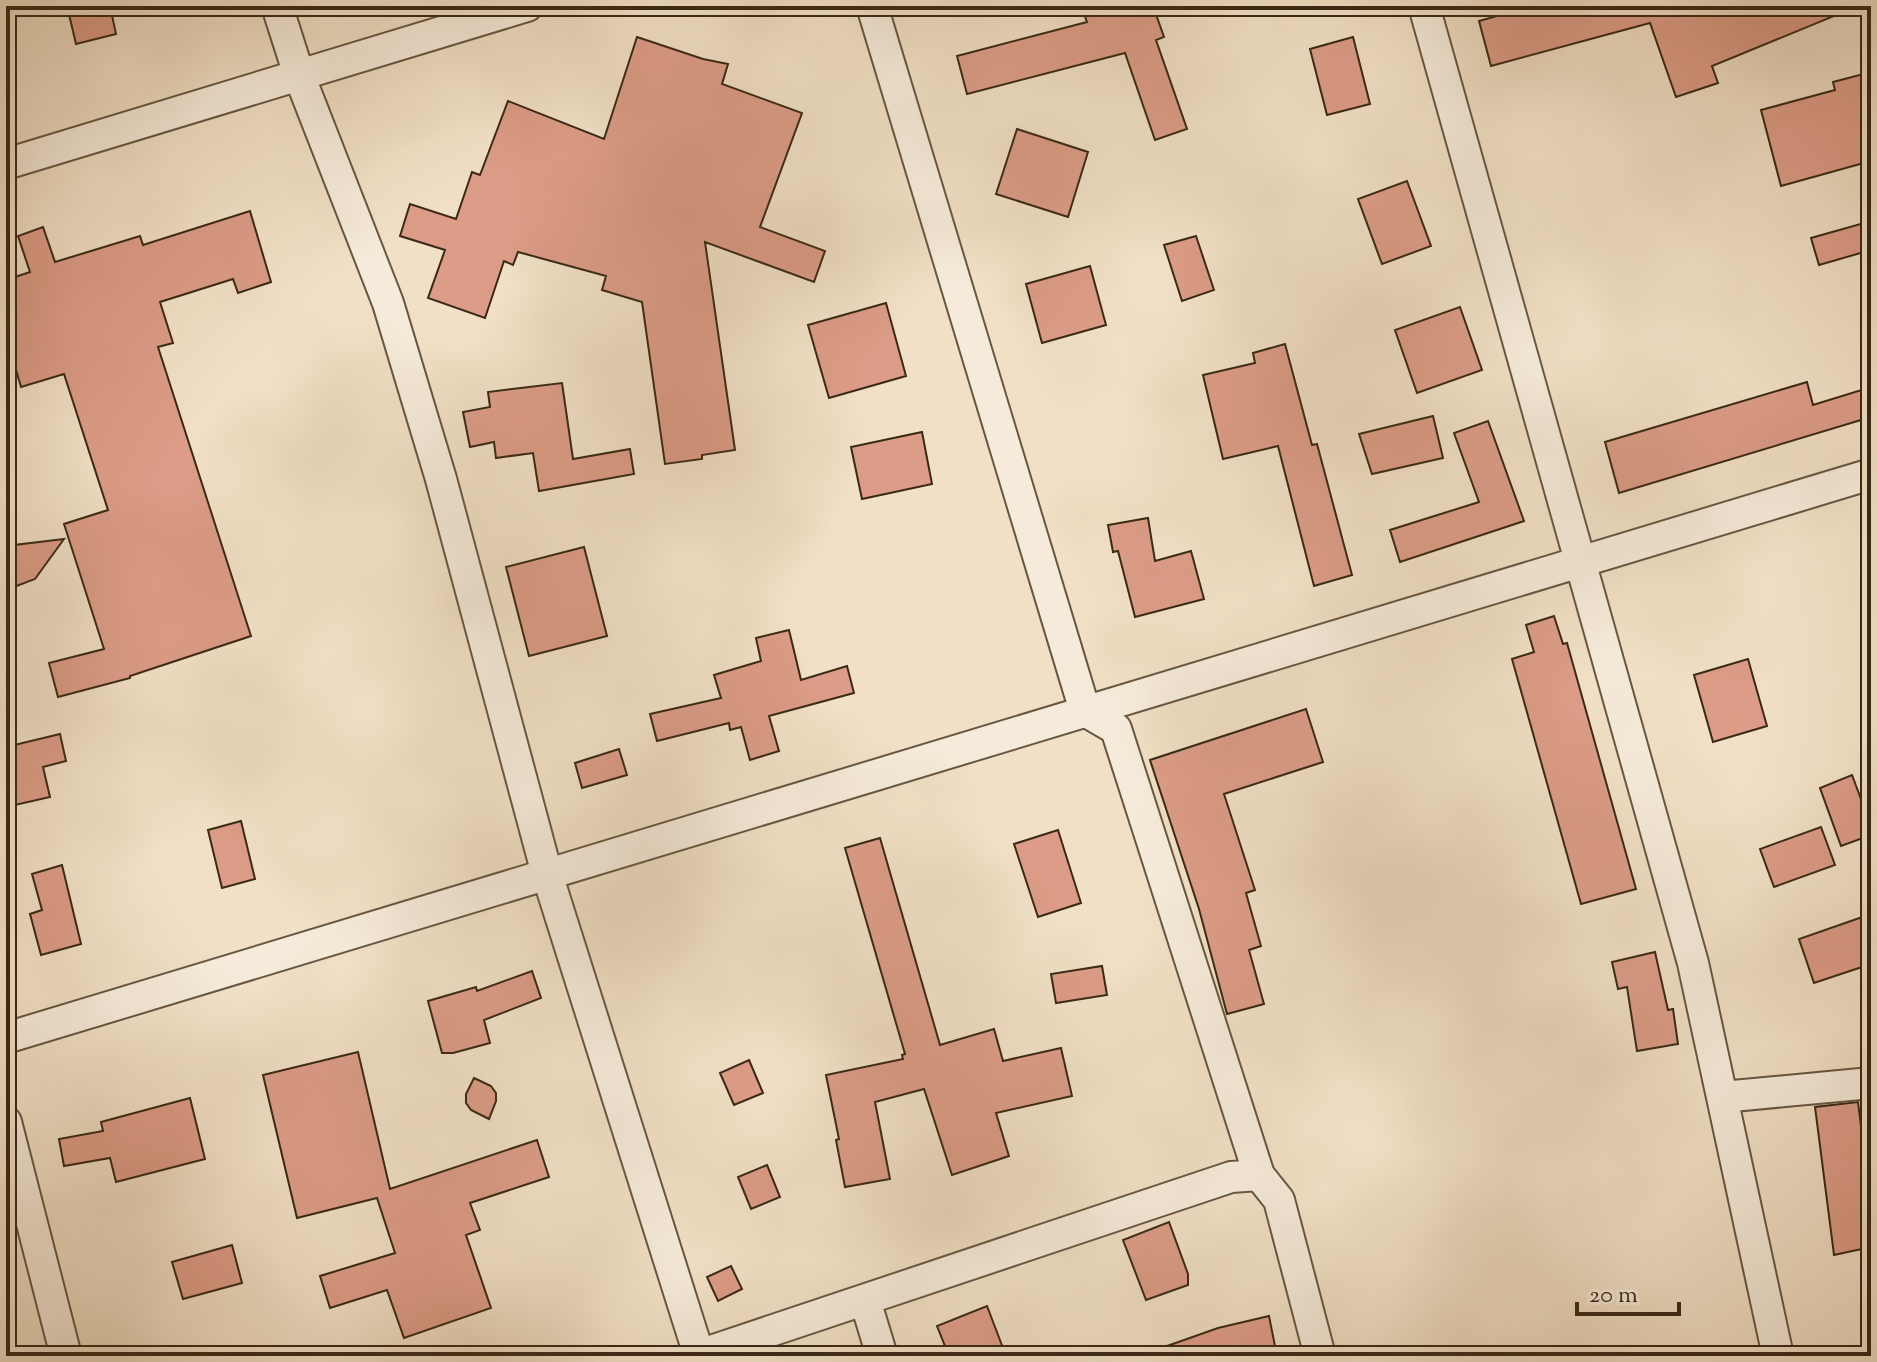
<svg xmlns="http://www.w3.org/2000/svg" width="1877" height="1362" viewBox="0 0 1877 1362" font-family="'Sorts Mill Goudy',serif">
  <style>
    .building { fill: #dc9c87; stroke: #392916; stroke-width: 2 }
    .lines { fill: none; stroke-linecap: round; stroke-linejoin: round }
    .minor-casing { stroke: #675742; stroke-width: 34 }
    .minor { stroke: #f6ebda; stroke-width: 30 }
  </style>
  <rect width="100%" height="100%" fill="#f1e0c6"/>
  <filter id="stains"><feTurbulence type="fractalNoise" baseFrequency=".0025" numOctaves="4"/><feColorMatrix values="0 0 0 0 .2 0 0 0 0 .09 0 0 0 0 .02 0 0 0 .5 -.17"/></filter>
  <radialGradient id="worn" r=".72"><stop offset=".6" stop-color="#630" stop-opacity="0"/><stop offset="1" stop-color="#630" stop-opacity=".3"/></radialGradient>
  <!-- building -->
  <path class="building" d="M 67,6 L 110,6 L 116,34 L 76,44 Z
    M 1081,6 L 1153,6 L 1164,37 L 1156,40 L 1187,129 L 1155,140 L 1125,53 L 967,94 L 957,56 L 1087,22 Z
    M 1533,6 L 1855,6 L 1856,7 L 1712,66 L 1718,83 L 1676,97 L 1650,23 L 1491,66 L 1479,21 Z
    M 637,37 L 703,59 L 728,64 L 722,84 L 802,113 L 760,227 L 825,251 L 814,282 L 705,242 L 735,450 L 702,455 L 702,459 L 665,464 L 642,302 L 602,290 L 606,276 L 518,252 L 513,265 L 504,261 L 485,318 L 428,298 L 445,250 L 400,236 L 410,204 L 456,219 L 472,172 L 480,175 L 508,101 L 604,139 Z
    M 1353,37 L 1370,104 L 1327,115 L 1310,49 Z
    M 1871,72 L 1871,161 L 1781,186 L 1761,110 L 1835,90 L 1833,82 Z
    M 1017,129 L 1088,152 L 1068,217 L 996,194 Z
    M 1407,181 L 1431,246 L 1382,264 L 1358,199 Z
    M 250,211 L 271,282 L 238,293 L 233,279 L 160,302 L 173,343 L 158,347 L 251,636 L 130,676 L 130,678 L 58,697 L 49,663 L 104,649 L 64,524 L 108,510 L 64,374 L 21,387 L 6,335 L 6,280 L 30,272 L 18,236 L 43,227 L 55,262 L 140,236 L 143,245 Z
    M 1871,221 L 1871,250 L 1819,265 L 1811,238 Z
    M 1196,236 L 1214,290 L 1182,301 L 1164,245 Z
    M 1090,266 L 1106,325 L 1042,343 L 1026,284 Z
    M 886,303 L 906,376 L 829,398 L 808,325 Z
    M 1460,307 L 1482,370 L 1417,393 L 1395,330 Z
    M 1285,344 L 1312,445 L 1317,444 L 1352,575 L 1314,586 L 1278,446 L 1223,459 L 1203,375 L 1255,363 L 1253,353 Z
    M 1807,382 L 1813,405 L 1871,387 L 1871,417 L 1619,493 L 1605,442 Z
    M 562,383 L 573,459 L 630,449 L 634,474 L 539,491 L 533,453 L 496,458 L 494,442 L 470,447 L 463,412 L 490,407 L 488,392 Z
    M 1433,416 L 1443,458 L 1372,474 L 1359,434 Z
    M 1488,421 L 1524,521 L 1400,562 L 1390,530 L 1479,502 L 1454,433 Z
    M 922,432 L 932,484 L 862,499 L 851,447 Z
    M 1148,518 L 1155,561 L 1191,551 L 1204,599 L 1135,617 L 1118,551 L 1113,552 L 1108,525 Z
    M 64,539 L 35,579 L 6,590 L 6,546 Z
    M 584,547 L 607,636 L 529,656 L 506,567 Z
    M 1554,616 L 1563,644 L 1567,643 L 1636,889 L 1581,904 L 1512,659 L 1534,652 L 1526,625 Z
    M 789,630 L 801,680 L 847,666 L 854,693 L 769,716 L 779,751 L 750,760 L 741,727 L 730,730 L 729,723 L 657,741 L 650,714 L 721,698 L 714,675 L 761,661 L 756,638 Z
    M 1748,659 L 1767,726 L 1713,742 L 1694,675 Z
    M 1306,709 L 1323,762 L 1224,794 L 1255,890 L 1246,893 L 1261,946 L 1249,950 L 1264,1004 L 1227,1014 L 1199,909 L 1150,760 Z
    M 60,734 L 66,761 L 43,767 L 50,797 L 6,807 L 6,747 Z
    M 619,749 L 627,775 L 582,788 L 575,763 Z
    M 1852,775 L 1871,826 L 1871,835 L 1841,846 L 1820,788 Z
    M 241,821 L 255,879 L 222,888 L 208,830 Z
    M 1821,827 L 1835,865 L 1774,887 L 1760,849 Z
    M 1058,830 L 1081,903 L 1038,917 L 1014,844 Z
    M 880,838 L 940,1045 L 994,1029 L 1003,1061 L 1061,1048 L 1072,1096 L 996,1113 L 1009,1156 L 952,1175 L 924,1089 L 875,1102 L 890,1179 L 845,1187 L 836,1140 L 839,1139 L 826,1075 L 903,1059 L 902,1055 L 905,1054 L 845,848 Z
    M 62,865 L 81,944 L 41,955 L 30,914 L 42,910 L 32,874 Z
    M 1871,914 L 1871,964 L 1814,983 L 1799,939 Z
    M 1655,952 L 1668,1010 L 1673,1009 L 1678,1044 L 1637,1051 L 1627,987 L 1618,989 L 1612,962 Z
    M 1102,966 L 1107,995 L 1056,1003 L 1051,974 Z
    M 532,971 L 541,998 L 484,1020 L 490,1043 L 453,1053 L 442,1053 L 428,1001 L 476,987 L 477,991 Z
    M 358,1052 L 390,1189 L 537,1140 L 549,1177 L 470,1203 L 480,1230 L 466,1235 L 491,1308 L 404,1338 L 387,1290 L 330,1308 L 320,1276 L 395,1253 L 377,1198 L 297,1218 L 263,1075 Z
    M 749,1060 L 763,1093 L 734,1105 L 720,1073 Z
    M 474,1078 L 491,1086 L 496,1093 L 496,1101 L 489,1119 L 471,1110 L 466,1103 L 466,1094 Z
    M 190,1098 L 205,1159 L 116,1182 L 110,1158 L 64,1166 L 59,1139 L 103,1131 L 101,1122 Z
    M 1858,1102 L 1871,1206 L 1871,1247 L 1834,1255 L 1815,1107 Z
    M 767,1165 L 780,1197 L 751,1209 L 738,1177 Z
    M 1169,1222 L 1188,1274 L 1188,1285 L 1146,1300 L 1123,1240 Z
    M 232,1245 L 242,1283 L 183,1299 L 172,1262 Z
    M 731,1266 L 742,1289 L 718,1301 L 707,1277 Z
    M 987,1306 L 1006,1356 L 949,1356 L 937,1326 Z
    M 1269,1316 L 1277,1356 L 1150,1356 L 1150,1352 L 1218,1328 Z"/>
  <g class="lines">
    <defs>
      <path id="minor" d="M 277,6 L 299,75 L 388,303 L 441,479 L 547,874 L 699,1355
        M 872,6 L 1085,711 L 1116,729 L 1259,1175
        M 1424,6 L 1693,963 L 1778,1356
        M 6,164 L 527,6
        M 6,1038 L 1871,474
        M 1722,1097 L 1871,1083
        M 6,1122 L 66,1356
        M 865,1300 L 882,1356
        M 696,1356 L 1231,1177 L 1259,1175 L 1279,1200 L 1320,1356"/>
    </defs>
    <!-- minor casing -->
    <use href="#minor" class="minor-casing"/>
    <!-- minor -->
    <use href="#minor" class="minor"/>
  </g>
  <!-- margin -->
  <rect width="1877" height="1362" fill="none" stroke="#f1e0c6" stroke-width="32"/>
  <rect x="8" y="8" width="1861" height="1346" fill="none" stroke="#392916" stroke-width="4"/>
  <rect x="16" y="16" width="1845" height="1330" fill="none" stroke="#392916" stroke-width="2"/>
  <!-- scale -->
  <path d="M1577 1302v12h102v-12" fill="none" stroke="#392916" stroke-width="4"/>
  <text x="1589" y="1302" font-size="24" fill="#392916" stroke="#f6ebda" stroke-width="6" paint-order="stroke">20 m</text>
  <rect width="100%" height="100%" filter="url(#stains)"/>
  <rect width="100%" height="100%" fill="url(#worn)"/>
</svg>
